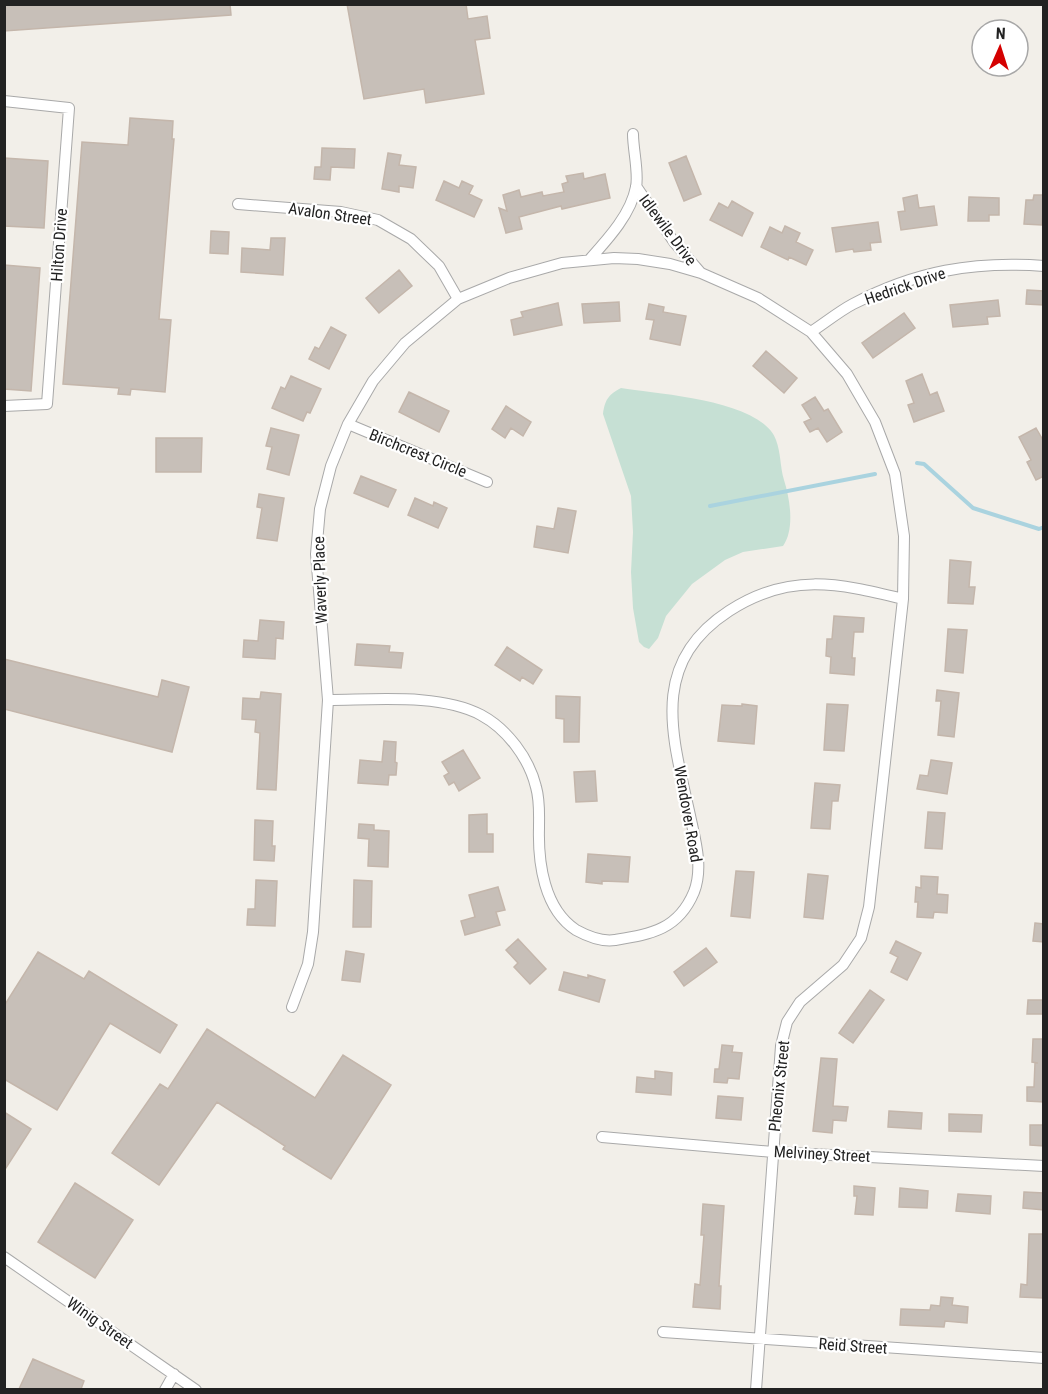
<svg xmlns="http://www.w3.org/2000/svg" width="1048" height="1394" viewBox="0 0 1048 1394" font-family="'Roboto Condensed',sans-serif">
  <style>
    .wetland { fill: #c6e0d4 }
    .lines { fill: none; stroke-linecap: round; stroke-linejoin: round }
    .stream { stroke: #aad3df; stroke-width: 4 }
    .building { fill: #c7bfb8; stroke: #c4b6ab; stroke-width: 1.5 }
    .street-casing { stroke: #a9a9a9; stroke-width: 12 }
    .street { stroke: #fff; stroke-width: 10 }
    .labels { text-anchor: middle; dominant-baseline: central; stroke-width: 4.5; stroke-linejoin: round; paint-order: stroke }
    .street-label { font-size: 16px; fill: #222; stroke: #fff }
  </style>
  <rect width="100%" height="100%" fill="#f2efe9"/>
  <!-- wetland -->
  <path class="wetland" d="M 621,388 C 658,394 762,400 776,440 C 781,453 780,467 784,480 C 790,499 795,529 783,546 L 743,552 L 725,560 L 692,584 L 666,616 L 658,638 L 649,649 L 644,647 L 639,642 L 633,608 L 631,572 L 633,532 L 631,496 L 603,414 C 605,400 608,395 621,388 Z"/>
  <g class="lines">
    <!-- stream -->
    <path class="stream" d="M 917,463 L 924,464 L 973,508 L 1039,529 L 1044,527
      M 710,506 L 875,474"/>
  </g>
  <!-- building -->
  <path class="building" d="M 4,4 L 230,4 L 231,15 L 4,31 Z
    M 347,4 L 466,4 L 468,19 L 487,16 L 490,38 L 475,40 L 484,94 L 426,103 L 424,89 L 364,99 Z
    M 130,118 L 173,121 L 172,139 L 174,139 L 159,319 L 171,320 L 165,392 L 131,389 L 130,395 L 118,394 L 119,388 L 63,384 L 82,142 L 128,145 Z
    M 322,148 L 355,149 L 354,168 L 331,167 L 330,180 L 314,179 L 315,167 L 321,167 Z
    M 388,153 L 401,155 L 399,165 L 416,167 L 413,188 L 399,186 L 399,192 L 382,189 Z
    M 686,156 L 701,194 L 684,201 L 669,163 Z
    M 4,158 L 48,161 L 44,228 L 4,226 Z
    M 583,173 L 584,179 L 605,174 L 610,198 L 562,209 L 561,206 L 519,217 L 522,229 L 506,233 L 499,208 L 507,211 L 503,195 L 519,190 L 521,197 L 542,192 L 543,196 L 564,192 L 562,184 L 568,182 L 566,176 Z
    M 444,181 L 459,188 L 462,181 L 473,186 L 469,194 L 482,200 L 474,217 L 436,200 Z
    M 917,195 L 919,208 L 934,206 L 937,225 L 901,230 L 898,212 L 905,211 L 903,198 Z
    M 1034,195 L 1044,195 L 1042,225 L 1024,224 L 1026,200 L 1033,200 Z
    M 969,197 L 999,198 L 999,215 L 989,215 L 989,221 L 968,221 Z
    M 732,201 L 753,213 L 742,236 L 710,220 L 719,203 L 728,208 Z
    M 878,222 L 881,242 L 870,243 L 871,250 L 854,252 L 853,249 L 836,252 L 832,228 Z
    M 785,226 L 800,233 L 796,242 L 813,250 L 806,265 L 789,257 L 788,260 L 761,247 L 770,227 L 782,233 Z
    M 211,231 L 229,232 L 228,254 L 210,253 Z
    M 271,238 L 285,238 L 283,275 L 241,272 L 242,248 L 270,250 Z
    M 4,265 L 40,268 L 31,391 L 4,389 Z
    M 399,270 L 412,286 L 379,313 L 366,298 Z
    M 1027,290 L 1044,291 L 1044,305 L 1026,304 Z
    M 998,300 L 1000,316 L 987,317 L 988,324 L 953,327 L 950,305 Z
    M 619,302 L 620,321 L 584,323 L 582,304 Z
    M 558,303 L 562,325 L 514,335 L 511,320 L 523,317 L 521,312 Z
    M 649,304 L 664,307 L 663,312 L 686,316 L 680,345 L 650,339 L 654,320 L 646,319 Z
    M 904,313 L 915,328 L 873,358 L 862,343 Z
    M 331,327 L 346,335 L 329,369 L 309,359 L 315,347 L 319,349 Z
    M 766,351 L 797,378 L 784,393 L 753,366 Z
    M 922,374 L 930,395 L 937,392 L 944,411 L 914,422 L 908,405 L 914,403 L 906,381 Z
    M 291,376 L 321,389 L 310,413 L 307,412 L 303,421 L 272,408 L 281,387 L 285,389 Z
    M 409,392 L 449,411 L 439,432 L 399,412 Z
    M 815,397 L 824,411 L 828,409 L 842,432 L 827,442 L 818,428 L 810,432 L 804,422 L 811,419 L 802,405 Z
    M 506,406 L 531,422 L 523,436 L 511,428 L 505,438 L 492,429 Z
    M 271,428 L 299,435 L 289,475 L 267,469 L 272,447 L 266,446 Z
    M 1036,428 L 1044,442 L 1044,476 L 1036,480 L 1027,462 L 1031,460 L 1019,437 Z
    M 156,438 L 202,438 L 201,472 L 156,472 Z
    M 361,476 L 396,490 L 388,507 L 354,493 Z
    M 259,494 L 284,498 L 277,541 L 257,538 L 262,508 L 257,507 Z
    M 415,498 L 433,506 L 434,502 L 447,508 L 438,528 L 408,515 Z
    M 558,508 L 576,511 L 568,553 L 534,547 L 537,526 L 554,529 Z
    M 950,560 L 971,562 L 969,587 L 975,587 L 973,604 L 948,603 Z
    M 834,616 L 864,618 L 863,632 L 854,632 L 852,658 L 855,658 L 854,675 L 830,673 L 831,657 L 826,656 L 827,639 L 832,639 Z
    M 260,620 L 284,622 L 283,639 L 276,638 L 275,659 L 243,657 L 244,640 L 258,641 Z
    M 948,629 L 967,630 L 963,673 L 945,671 Z
    M 357,644 L 390,646 L 389,652 L 403,653 L 401,668 L 355,665 Z
    M 507,647 L 542,670 L 533,684 L 522,677 L 520,681 L 495,665 Z
    M 4,659 L 158,697 L 162,680 L 189,687 L 172,752 L 4,709 Z
    M 937,690 L 959,693 L 954,737 L 938,735 L 941,701 L 936,701 Z
    M 261,692 L 281,694 L 276,790 L 257,789 L 260,733 L 255,732 L 256,720 L 242,719 L 243,698 L 260,699 Z
    M 556,696 L 580,697 L 579,742 L 564,742 L 564,719 L 556,718 Z
    M 742,704 L 757,706 L 754,744 L 718,741 L 722,705 L 742,706 Z
    M 827,704 L 848,705 L 844,751 L 824,750 Z
    M 384,741 L 396,742 L 395,762 L 397,763 L 396,775 L 389,775 L 388,785 L 358,783 L 360,760 L 382,762 Z
    M 463,750 L 480,778 L 459,791 L 454,782 L 449,785 L 444,776 L 449,773 L 442,762 Z
    M 931,760 L 952,763 L 947,794 L 917,789 L 920,775 L 928,776 Z
    M 595,771 L 597,801 L 576,802 L 574,772 Z
    M 815,783 L 840,785 L 838,801 L 832,801 L 830,829 L 811,828 Z
    M 928,812 L 945,813 L 942,849 L 925,848 Z
    M 487,814 L 487,834 L 493,834 L 493,852 L 469,852 L 469,815 Z
    M 255,820 L 273,821 L 272,846 L 275,846 L 274,861 L 254,860 Z
    M 359,824 L 374,825 L 374,830 L 389,831 L 388,867 L 368,866 L 369,839 L 358,838 Z
    M 588,854 L 630,857 L 628,882 L 602,881 L 602,884 L 586,882 Z
    M 736,871 L 754,872 L 750,918 L 731,916 Z
    M 808,874 L 828,876 L 823,919 L 804,917 Z
    M 921,876 L 938,877 L 937,894 L 948,895 L 947,913 L 934,912 L 933,918 L 917,917 L 918,902 L 915,902 L 916,887 L 921,888 Z
    M 256,880 L 277,881 L 275,926 L 247,925 L 248,909 L 255,909 Z
    M 354,880 L 372,881 L 371,927 L 353,927 Z
    M 498,887 L 505,910 L 496,912 L 500,925 L 465,935 L 461,921 L 475,917 L 469,895 Z
    M 1035,923 L 1044,924 L 1044,942 L 1033,941 Z
    M 518,939 L 546,969 L 530,984 L 514,967 L 518,963 L 506,950 Z
    M 896,941 L 921,953 L 907,980 L 891,972 L 898,957 L 890,953 Z
    M 706,948 L 717,962 L 684,986 L 674,972 Z
    M 346,951 L 364,954 L 360,982 L 342,980 Z
    M 38,952 L 84,979 L 89,971 L 177,1025 L 160,1053 L 110,1023 L 57,1110 L 4,1079 L 4,1006 Z
    M 564,972 L 588,978 L 588,975 L 605,980 L 599,1002 L 559,990 Z
    M 870,990 L 884,1000 L 853,1043 L 839,1033 Z
    M 1028,1000 L 1044,1000 L 1044,1014 L 1027,1014 Z
    M 207,1029 L 315,1098 L 343,1055 L 391,1085 L 331,1179 L 283,1149 L 285,1146 L 217,1102 L 159,1185 L 112,1153 L 160,1084 L 168,1089 Z
    M 1033,1039 L 1044,1039 L 1044,1102 L 1027,1101 L 1027,1087 L 1034,1087 L 1035,1063 L 1038,1063 L 1032,1062 Z
    M 722,1045 L 733,1046 L 732,1052 L 742,1053 L 739,1079 L 728,1078 L 727,1083 L 714,1082 L 715,1069 L 719,1069 Z
    M 821,1058 L 837,1059 L 833,1106 L 848,1107 L 846,1121 L 833,1120 L 832,1133 L 813,1131 Z
    M 655,1071 L 672,1073 L 671,1095 L 636,1092 L 637,1077 L 655,1079 Z
    M 718,1096 L 743,1098 L 741,1120 L 716,1118 Z
    M 889,1111 L 922,1113 L 921,1129 L 888,1127 Z
    M 4,1112 L 31,1129 L 4,1171 Z
    M 949,1114 L 982,1115 L 981,1132 L 949,1131 Z
    M 1030,1125 L 1044,1125 L 1044,1146 L 1030,1145 Z
    M 75,1183 L 133,1220 L 95,1278 L 38,1242 Z
    M 854,1186 L 875,1188 L 873,1215 L 855,1214 L 857,1196 L 854,1196 Z
    M 900,1188 L 928,1191 L 927,1208 L 899,1207 Z
    M 1024,1192 L 1044,1193 L 1044,1210 L 1023,1208 Z
    M 958,1194 L 991,1196 L 990,1214 L 956,1211 Z
    M 703,1204 L 724,1206 L 719,1286 L 721,1286 L 720,1309 L 693,1307 L 695,1284 L 700,1285 L 704,1235 L 701,1235 Z
    M 1029,1234 L 1044,1234 L 1043,1298 L 1020,1297 L 1021,1284 L 1027,1285 Z
    M 941,1297 L 953,1298 L 952,1305 L 968,1307 L 967,1323 L 945,1321 L 944,1327 L 900,1325 L 901,1309 L 930,1310 L 931,1305 L 940,1306 Z
    M 33,1359 L 84,1381 L 81,1389 L 19,1389 Z"/>
  <g class="lines">
    <defs>
      <path id="street" d="M 4,101 L 69,108 L 47,404 L 4,406
        M 636,186 L 674,242 L 700,272
        M 238,204 L 341,212 L 378,220 L 411,239 L 439,266 L 458,299
        M 590,259 C 608,239 631,214 636,187 C 639,173 633,150 633,134
        M 811,332 C 825,323 838,312 853,304 C 916,271 973,261 1044,266
        M 348,424 L 487,482
        M 328,700 C 373,700 440,693 481,715 C 507,729 529,758 536,787 C 540,801 539,813 539,828 C 538,863 544,909 576,930 C 587,936 602,942 615,940 C 651,934 678,930 694,892 C 703,869 696,843 691,820 C 674,740 646,665 729,611 C 789,572 838,583 903,599
        M 292,1007 L 308,964 L 313,932 L 328,700 L 316,554 L 320,509 L 331,466 L 348,424 L 373,381 L 405,343 L 458,299 L 509,278 L 562,263 L 614,258 L 638,259 L 670,264 L 701,273 L 758,298 L 811,332 L 847,374 L 875,422 L 895,474 L 904,536 L 903,599 L 869,907 L 861,938 L 843,965 L 800,1002 L 787,1022 L 781,1046 L 756,1390
        M 602,1137 L 773,1152 L 1044,1166
        M 4,1257 L 196,1390
        M 663,1332 L 1044,1358
        M 165,1390 L 174,1374"/>
    </defs>
    <!-- street casing -->
    <use href="#street" class="street-casing"/>
    <!-- street -->
    <use href="#street" class="street"/>
  </g>
  <g class="labels">
    <!-- street labels -->
    <g class="street-label">
      <text transform="translate(330 214) rotate(8)">Avalon Street</text>
      <text transform="translate(668 230) rotate(53)">Idlewile Drive</text>
      <text transform="translate(59 245) rotate(-86)">Hilton Drive</text>
      <text transform="translate(905 286) rotate(-19)">Hedrick Drive</text>
      <text transform="translate(418 453) rotate(22)">Birchcrest Circle</text>
      <text transform="translate(320 580) rotate(-92)">Waverly Place</text>
      <text transform="translate(688 814) rotate(80)">Wendover Road</text>
      <text transform="translate(779 1086) rotate(-84)">Pheonix Street</text>
      <text transform="translate(822 1154) rotate(3)">Melviney Street</text>
      <text transform="translate(100 1323) rotate(35)">Winig Street</text>
      <text transform="translate(853 1346) rotate(4)">Reid Street</text>
    </g>
  </g>
  <!-- border -->
  <rect width="1048" height="1394" fill="none" stroke="#222222" stroke-width="12"/>
  <!-- north arrow -->
  <g transform="translate(1000 48) rotate(3)"><circle r="28" fill="#ffffff" stroke="#a7a7a7" stroke-width="1.5"/>
  <path d="M0-4.5L10 22L0 15L-10 22Z" fill="#d40000"/>
  <text y="-9" font-size="16" font-weight="bold" text-anchor="middle" fill="#222222">N</text>
  </g>
</svg>
